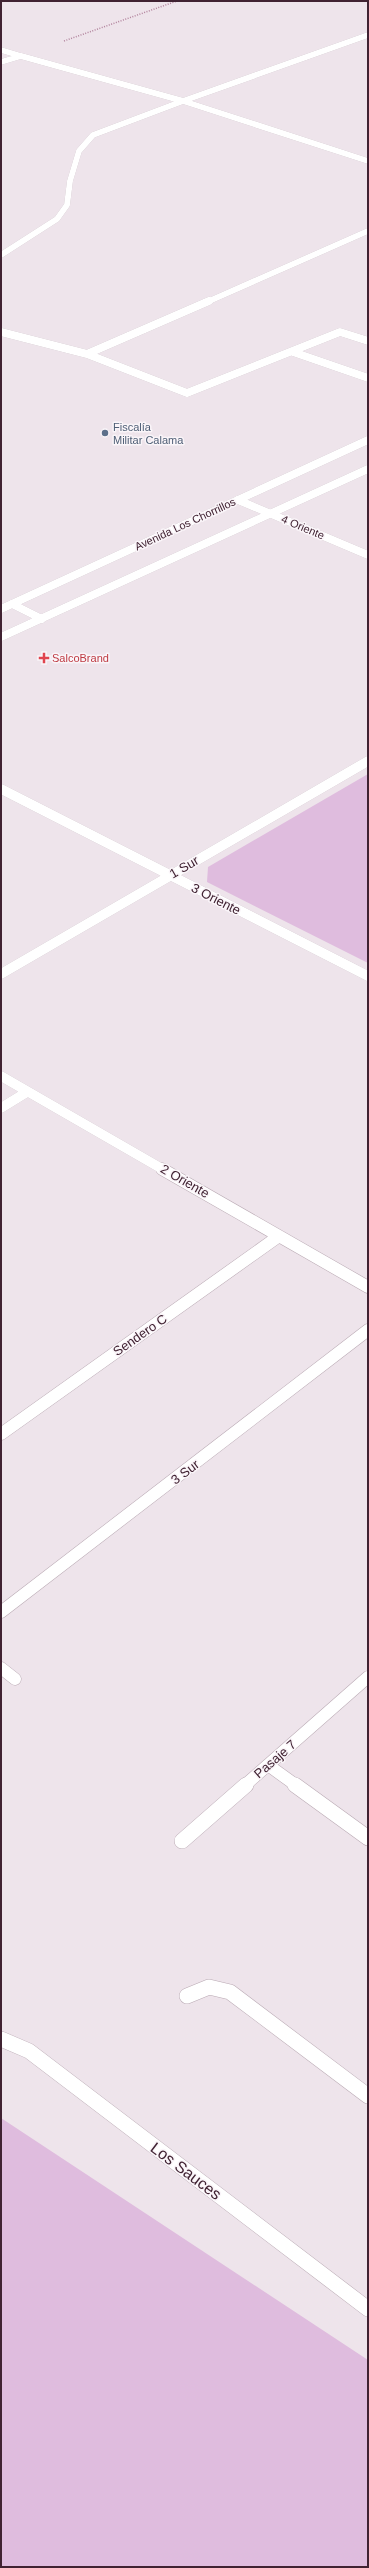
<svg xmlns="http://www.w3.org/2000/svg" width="369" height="2568" viewBox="0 0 369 2568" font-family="Arial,sans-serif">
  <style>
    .green { fill: #dfbcde }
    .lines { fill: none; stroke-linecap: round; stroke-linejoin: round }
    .service-far1-casing { stroke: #baaab4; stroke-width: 6 }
    .service-casing { stroke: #baaab4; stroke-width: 8 }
    .minor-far3-casing { stroke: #baaab4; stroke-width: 8 }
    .minor-far2-casing { stroke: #baaab4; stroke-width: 10 }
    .minor-far1-casing { stroke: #baaab4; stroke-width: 13 }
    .minor-casing { stroke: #baaab4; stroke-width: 16 }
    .tertiary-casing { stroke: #baaab4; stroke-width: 8 }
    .path { stroke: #b2839d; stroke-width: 1.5; stroke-dasharray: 1 1.5; stroke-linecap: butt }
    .service-far1 { stroke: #fff; stroke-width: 6 }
    .service { stroke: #fff; stroke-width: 8 }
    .minor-far3 { stroke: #fff; stroke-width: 8 }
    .minor-far2 { stroke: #fff; stroke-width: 10 }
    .minor-far1 { stroke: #fff; stroke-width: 12 }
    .minor { stroke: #fff; stroke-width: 15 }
    .tertiary { stroke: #fff; stroke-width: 8 }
    .service-dot { fill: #5c6f8a; stroke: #faf5f9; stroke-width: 1.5 }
    .health-dot { fill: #e0444e; stroke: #faf5f9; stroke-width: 1.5 }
    .labels { text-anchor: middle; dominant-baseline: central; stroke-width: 3; stroke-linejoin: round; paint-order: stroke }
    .far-service-label { font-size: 11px; fill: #4e5e75; stroke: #faf5f9; text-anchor: start }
    .far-street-label { font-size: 11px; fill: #402232; stroke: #faf5f9 }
    .far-health-label { font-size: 11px; fill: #be3a42; stroke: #faf5f9; text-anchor: start }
    .street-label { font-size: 13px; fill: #402232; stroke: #faf5f9 }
    .near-street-label { font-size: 16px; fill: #402232; stroke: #faf5f9 }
  </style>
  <rect width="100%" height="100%" fill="#eee4eb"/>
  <!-- green -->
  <path class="green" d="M 368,774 L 368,963 L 207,882 L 208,867 Z
    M 1,2118 L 368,2360 L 368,2567 L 1,2567 Z"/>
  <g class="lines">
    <defs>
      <path id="service-far1" d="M 1,50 L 21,56
        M 1,62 L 21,56 L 183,101 L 368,35
        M 1,255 L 57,219 L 67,205 L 70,181 L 79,151 L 93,135 L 183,101 L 368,161
        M 207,302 L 368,231"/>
      <path id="service" d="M 1,332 L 87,354 L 209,301
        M 293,352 L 368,378
        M 87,354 L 187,393 L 340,332 L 368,341"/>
      <path id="minor-far3" d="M 238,500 L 368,555"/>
      <path id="minor-far2" d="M 1,789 L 368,976
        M 1,974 L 368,761
        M 1,1076 L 164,1170
        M 1,1108 L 27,1092"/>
      <path id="minor-far1" d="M 162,1169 L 368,1287
        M 1,1434 L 279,1236
        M 1,1612 L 368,1330
        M 1,1668 L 15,1679
        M 268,1765 L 297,1786
        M 244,1786 L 368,1677"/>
      <path id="minor" d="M 295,1785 L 368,1838
        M 182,1841 L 246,1785
        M 187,1996 L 209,1987 L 230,1992 L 368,2096
        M 1,2039 L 29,2051 L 368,2309"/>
      <path id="tertiary" d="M 12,604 L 42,619
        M 1,609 L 368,440
        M 1,637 L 368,469"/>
    </defs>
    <!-- service-far1 casing -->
    <use href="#service-far1" class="service-far1-casing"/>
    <!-- service casing -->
    <use href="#service" class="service-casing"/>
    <!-- minor-far3 casing -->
    <use href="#minor-far3" class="minor-far3-casing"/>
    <!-- minor-far2 casing -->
    <use href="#minor-far2" class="minor-far2-casing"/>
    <!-- minor-far1 casing -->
    <use href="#minor-far1" class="minor-far1-casing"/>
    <!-- minor casing -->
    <use href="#minor" class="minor-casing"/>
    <!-- tertiary casing -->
    <use href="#tertiary" class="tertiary-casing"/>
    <!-- path -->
    <path class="path" d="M 64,41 L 177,1"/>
    <!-- service-far1 -->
    <use href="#service-far1" class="service-far1"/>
    <!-- service -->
    <use href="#service" class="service"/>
    <!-- minor-far3 -->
    <use href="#minor-far3" class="minor-far3"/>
    <!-- minor-far2 -->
    <use href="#minor-far2" class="minor-far2"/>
    <!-- minor-far1 -->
    <use href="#minor-far1" class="minor-far1"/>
    <!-- minor -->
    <use href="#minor" class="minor"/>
    <!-- tertiary -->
    <use href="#tertiary" class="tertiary"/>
  </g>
  <!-- markers -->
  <circle class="service-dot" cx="105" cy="433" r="4"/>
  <path class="health-dot" d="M42 652h4v4h4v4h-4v4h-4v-4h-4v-4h4z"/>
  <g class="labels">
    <!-- far-service labels -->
    <g class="far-service-label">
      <text x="113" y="427">Fiscalía<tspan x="113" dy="13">Militar Calama</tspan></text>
    </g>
    <!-- far-street labels -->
    <g class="far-street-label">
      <text transform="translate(185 524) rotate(-25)">Avenida Los Chorrillos</text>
      <text transform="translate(303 527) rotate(23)">4 Oriente</text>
    </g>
    <!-- far-health labels -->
    <g class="far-health-label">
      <text x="52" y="658">SalcoBrand</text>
    </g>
    <!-- street labels -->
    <g class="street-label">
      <text transform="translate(184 867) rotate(-30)">1 Sur</text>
      <text transform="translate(216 899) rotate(27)">3 Oriente</text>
      <text transform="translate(185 1181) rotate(30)">2 Oriente</text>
      <text transform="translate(140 1335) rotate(-35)">Sendero C</text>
      <text transform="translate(185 1472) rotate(-37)">3 Sur</text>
      <text transform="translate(275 1759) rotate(-41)">Pasaje 7</text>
    </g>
    <!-- near-street labels -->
    <g class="near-street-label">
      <text transform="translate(186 2171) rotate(37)">Los Sauces</text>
    </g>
  </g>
  <!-- border -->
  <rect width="369" height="2568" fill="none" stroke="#402232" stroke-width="4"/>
</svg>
